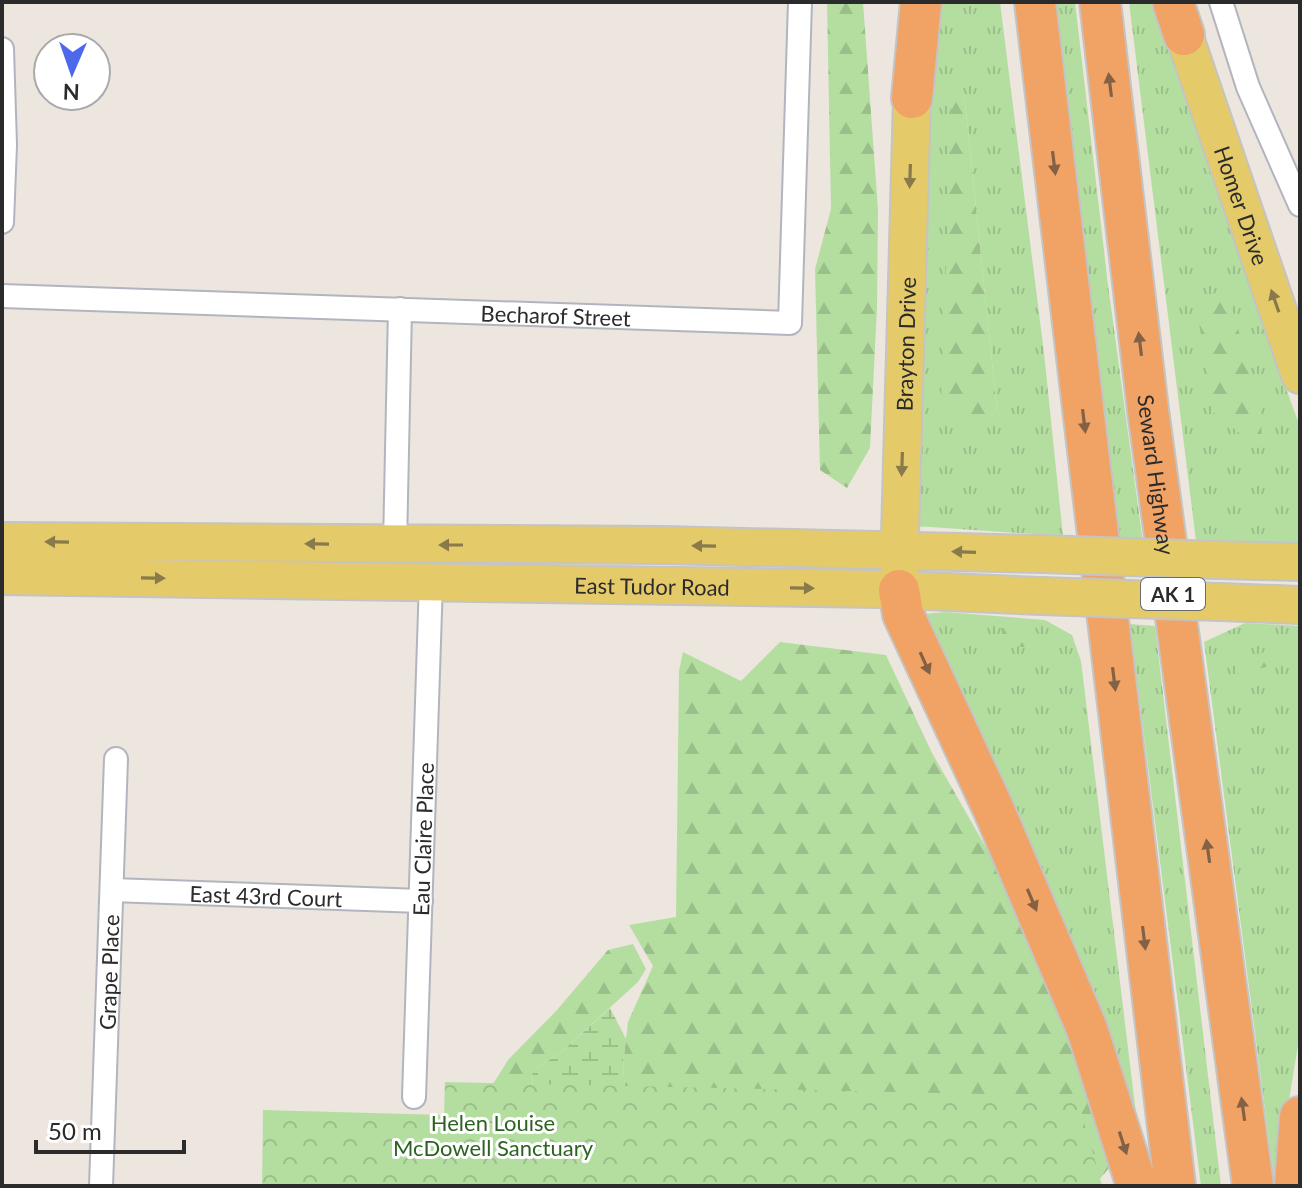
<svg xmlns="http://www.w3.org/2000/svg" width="1302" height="1188" viewBox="0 0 1302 1188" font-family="Lato,sans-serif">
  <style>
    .grass { fill: url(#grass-tufts); fill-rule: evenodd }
    .forest { fill: url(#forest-firs) }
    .wetland { fill: url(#wetland-marsh) }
    .park { fill: url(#park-crowns) }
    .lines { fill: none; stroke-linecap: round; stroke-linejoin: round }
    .minor-casing { stroke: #b2b5be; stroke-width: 26 }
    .primary-casing { stroke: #c4c4c4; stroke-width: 40 }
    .motorway-casing { stroke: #c4c4c4; stroke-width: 44 }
    .minor { stroke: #fff; stroke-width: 22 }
    .primary { stroke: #e5ca6a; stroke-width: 36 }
    .motorway { stroke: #f1a365; stroke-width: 40 }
    .primary-bridge-casing { stroke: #c4c4c4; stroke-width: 40; stroke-linecap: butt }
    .primary-bridge { stroke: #e5ca6a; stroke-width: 36 }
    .oneway { fill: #846145 }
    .oneway2 { fill: #887a4a }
    .labels { text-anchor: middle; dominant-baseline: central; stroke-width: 6; stroke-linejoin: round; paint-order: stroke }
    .shield { fill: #fff; stroke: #6b6b6b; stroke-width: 2 }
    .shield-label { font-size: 20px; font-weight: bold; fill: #2b2b2b }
    .street-label { font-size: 22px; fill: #2b2b2b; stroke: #fff }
    .park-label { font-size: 22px; fill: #2d6321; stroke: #fff }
  </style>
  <defs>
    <pattern id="grass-tufts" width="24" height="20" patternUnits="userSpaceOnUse" patternTransform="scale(2)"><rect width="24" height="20" fill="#b4dea0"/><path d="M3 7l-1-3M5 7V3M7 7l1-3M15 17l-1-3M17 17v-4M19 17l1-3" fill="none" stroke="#9bbf8a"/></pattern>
    <pattern id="forest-firs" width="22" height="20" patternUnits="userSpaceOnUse" patternTransform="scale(2)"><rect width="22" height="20" fill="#b4dea0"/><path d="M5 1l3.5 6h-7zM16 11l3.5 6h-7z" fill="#9bbf8a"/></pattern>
    <pattern id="wetland-marsh" width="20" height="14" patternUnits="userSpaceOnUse" patternTransform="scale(2)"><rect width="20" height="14" fill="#b4dea0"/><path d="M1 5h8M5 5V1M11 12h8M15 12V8" fill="none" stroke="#9bbf8a"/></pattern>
    <pattern id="park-crowns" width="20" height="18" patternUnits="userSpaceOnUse" patternTransform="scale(2)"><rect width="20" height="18" fill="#b4dea0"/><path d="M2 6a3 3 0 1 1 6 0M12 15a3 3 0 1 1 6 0" fill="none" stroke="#9bbf8a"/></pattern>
  </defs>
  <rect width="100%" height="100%" fill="#ece6df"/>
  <!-- grass -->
  <path class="grass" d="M 935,2 L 1000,2 L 1044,353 L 1063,536 L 915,526 ZM 964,92 L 997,410 L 973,435 Z
    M 1052,2 L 1075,2 L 1108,285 L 1143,543 L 1119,541 Z
    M 1129,2 L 1163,2 L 1278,366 L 1300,427 L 1300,545 L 1196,541 Z
    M 946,612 L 1045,620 L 1072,635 L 1081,661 L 1141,1155 L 1097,1020 L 1041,867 L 926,633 L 923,614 Z
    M 1245,623 L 1300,626 L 1300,1033 L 1275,1186 L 1204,642 Z
    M 1130,624 L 1155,626 L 1221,1186 L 1201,1186 Z"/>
  <!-- forest -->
  <path class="forest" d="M 827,2 L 863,2 L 878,210 L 877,307 L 870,448 L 847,488 L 820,470 L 815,269 L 831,209 Z
    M 952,92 L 964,92 L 997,410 L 974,435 L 941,406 Z
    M 1227,291 L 1261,408 L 1262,451 L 1213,412 L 1195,297 Z
    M 1001,628 L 1026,629 L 1054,639 L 1059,649 L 1005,646 Z
    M 780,642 L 886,655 L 932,753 L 996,865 L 1072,1018 L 1114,1162 L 1094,1186 L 630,1175 L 623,1063 L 628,1022 L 653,966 L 629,925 L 676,917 L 679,671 L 683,652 L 741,681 Z
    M 1271,651 L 1266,667 L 1238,674 L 1233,659 Z
    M 633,944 L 646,969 L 638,982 L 560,1053 L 532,1071 L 533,1092 L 262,1186 L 423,1123 L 480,1105 L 508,1060 L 557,1010 L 608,950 Z"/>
  <!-- wetland -->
  <path class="wetland" d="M 610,1008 L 626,1039 L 623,1063 L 630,1175 L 533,1092 L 532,1071 L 560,1053 Z"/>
  <!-- park -->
  <path class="park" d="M 445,1082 L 1077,1096 L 1102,1186 L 262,1186 L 263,1110 L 444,1115 Z"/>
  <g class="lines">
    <defs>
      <g id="minor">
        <path d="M 1221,2 L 1248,87 L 1300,205"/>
        <path d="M 2,49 L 5,145 L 2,222"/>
        <path id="s1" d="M 2,296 L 790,323 L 800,2"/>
        <path d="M 395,545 L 400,309"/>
        <path id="s2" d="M 112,890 L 421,901"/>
        <path id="s3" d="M 414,1097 L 431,581"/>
        <path id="s4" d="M 101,1186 L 116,759"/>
      </g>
      <g id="primary">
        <path id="s5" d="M 1184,35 L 1300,375"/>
        <path d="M 2,541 L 663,545 L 1042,554"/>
        <path d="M 1215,560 L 1300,562"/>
        <path id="s6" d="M 899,572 L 912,98"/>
        <path id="s7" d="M 2,576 L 880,589 L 1041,596"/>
        <path d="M 1220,602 L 1300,605"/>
      </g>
      <g id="motorway">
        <path d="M 1035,2 L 1175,1186"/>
        <path id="s8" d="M 1100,2 L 1148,410 L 1253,1186"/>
        <path d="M 1173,2 L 1184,35"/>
        <path d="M 912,98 L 921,2"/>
        <path d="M 899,590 L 903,614 L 993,808 L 1087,1029 L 1137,1186"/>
        <path d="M 1295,1186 L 1300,1117"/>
      </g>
    </defs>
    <!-- minor casing -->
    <use href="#minor" class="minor-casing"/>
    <!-- primary casing -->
    <use href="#primary" class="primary-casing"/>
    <!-- motorway casing -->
    <use href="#motorway" class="motorway-casing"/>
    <!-- minor -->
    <use href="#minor" class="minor"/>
    <!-- primary -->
    <use href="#primary" class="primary"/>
    <!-- motorway -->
    <use href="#motorway" class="motorway"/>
    <defs>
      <path id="primary-bridge" d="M 1042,554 L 1215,560
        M 1041,596 L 1220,602"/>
    </defs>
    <!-- primary-bridge casing -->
    <use href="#primary-bridge" class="primary-bridge-casing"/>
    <!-- primary-bridge -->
    <use href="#primary-bridge" class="primary-bridge"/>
  </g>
  <!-- one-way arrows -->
  <defs><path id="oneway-solid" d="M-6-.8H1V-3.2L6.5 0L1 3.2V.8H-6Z" transform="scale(2)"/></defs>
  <g class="oneway">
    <use href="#oneway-solid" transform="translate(1110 85) rotate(-97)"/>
    <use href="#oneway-solid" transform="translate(1054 163) rotate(83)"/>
    <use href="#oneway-solid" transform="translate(1140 344) rotate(-97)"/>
    <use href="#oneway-solid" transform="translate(1084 421) rotate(83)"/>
    <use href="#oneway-solid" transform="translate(925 663) rotate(66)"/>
    <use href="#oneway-solid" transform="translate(1114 679) rotate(83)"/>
    <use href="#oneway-solid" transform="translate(1208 851) rotate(-98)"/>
    <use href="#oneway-solid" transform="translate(1032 900) rotate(67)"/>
    <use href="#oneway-solid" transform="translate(1144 938) rotate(83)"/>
    <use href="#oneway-solid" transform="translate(1243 1109) rotate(-98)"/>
    <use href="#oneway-solid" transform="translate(1123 1143) rotate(72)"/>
  </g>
  <g class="oneway2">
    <use href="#oneway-solid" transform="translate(910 176) rotate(92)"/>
    <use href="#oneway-solid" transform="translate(1275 301) rotate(-109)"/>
    <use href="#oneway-solid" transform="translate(902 464) rotate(92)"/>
    <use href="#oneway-solid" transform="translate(57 542) rotate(-179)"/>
    <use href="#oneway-solid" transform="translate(317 544) rotate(-179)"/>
    <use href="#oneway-solid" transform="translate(451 545) rotate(-180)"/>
    <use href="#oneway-solid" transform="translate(704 546) rotate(-179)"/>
    <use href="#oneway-solid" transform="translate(964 552) rotate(-178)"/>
    <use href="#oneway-solid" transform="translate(153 578) rotate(1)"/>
    <use href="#oneway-solid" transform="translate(802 588) rotate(1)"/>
  </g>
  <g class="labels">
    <!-- shield labels -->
    <rect class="shield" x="1141" y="578" width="64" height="32" rx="6"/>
    <g class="shield-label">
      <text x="1173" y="594">AK 1</text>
    </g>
    <!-- street labels -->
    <g class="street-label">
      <text stroke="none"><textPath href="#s5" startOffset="180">Homer Drive</textPath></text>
      <text stroke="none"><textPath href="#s1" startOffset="554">Becharof Street</textPath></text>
      <text stroke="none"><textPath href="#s6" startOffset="228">Brayton Drive</textPath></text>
      <text stroke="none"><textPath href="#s8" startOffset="476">Seward Highway</textPath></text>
      <text stroke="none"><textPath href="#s7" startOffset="650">East Tudor Road</textPath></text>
      <text stroke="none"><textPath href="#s3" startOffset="258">Eau Claire Place</textPath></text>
      <text stroke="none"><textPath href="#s2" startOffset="154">East 43rd Court</textPath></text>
      <text stroke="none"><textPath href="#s4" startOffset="214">Grape Place</textPath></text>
    </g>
    <!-- park labels -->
    <g class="park-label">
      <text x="493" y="1122">Helen Louise<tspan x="493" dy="25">McDowell Sanctuary</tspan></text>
    </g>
  </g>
  <!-- border -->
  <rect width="1302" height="1188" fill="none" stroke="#2b2b2b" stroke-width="8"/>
  <!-- north arrow -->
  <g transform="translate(72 72) rotate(182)"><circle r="38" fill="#ffffff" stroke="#aaaaaa" stroke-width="2"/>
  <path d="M0-6L14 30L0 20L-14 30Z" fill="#4d68eb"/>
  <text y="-12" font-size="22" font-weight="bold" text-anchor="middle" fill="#2b2b2b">N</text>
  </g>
  <!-- scale -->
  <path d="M36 1140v12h148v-12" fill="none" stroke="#2b2b2b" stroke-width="4"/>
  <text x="48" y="1140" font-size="24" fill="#2b2b2b" stroke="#ffffff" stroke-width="6" paint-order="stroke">50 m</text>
</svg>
